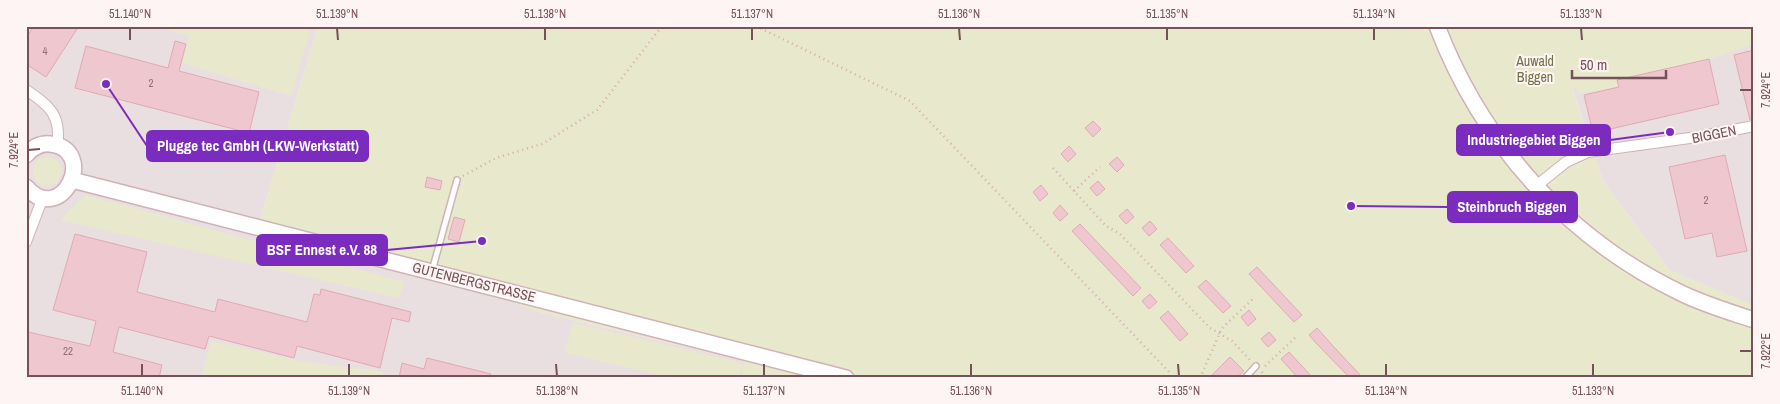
<svg xmlns="http://www.w3.org/2000/svg" width="1780" height="404" viewBox="0 0 1780 404" font-family="'Archivo Narrow',sans-serif">
  <style>
    .industrial { fill: #e9dfe0 }
    .green { fill: #e8e9cc }
    .building { fill: #eec8ce; stroke: #e0a9b4 }
    .lines { fill: none; stroke-linecap: round; stroke-linejoin: round }
    .lane-casing { stroke: #cdb3b6; stroke-width: 8 }
    .street-casing { stroke: #cdb3b6; stroke-width: 12 }
    .secondary-casing { stroke: #d0b1b5; stroke-width: 18 }
    .path { stroke: #d4aab2; stroke-width: 2.5; stroke-dasharray: 1 4; stroke-linecap: butt }
    .lane { stroke: #fff; stroke-width: 5 }
    .street { stroke: #fff; stroke-width: 10 }
    .secondary { stroke: #fff; stroke-width: 15 }
    .ticks { fill: none; stroke: #765159; stroke-width: 2 }
    .labels { text-anchor: middle; dominant-baseline: central; stroke-width: 4; stroke-linejoin: round; paint-order: stroke }
    .number-label { font-size: 11px; fill: #946f76 }
    .park-label { font-size: 14px; fill: #6e7447; stroke: #fef4f4 }
    .street-label { font-size: 14px; fill: #765159; stroke: #fef4f4 }
    .leader { fill: none; stroke: #7b2cbf; stroke-width: 2 }
    .callout-dot { fill: #7b2cbf; stroke: #fef4f4; stroke-width: 2 }
    .callout { fill: #7b2cbf; stroke: #7b2cbf; stroke-width: 2 }
    .callout-label { font-size: 15px; text-anchor: middle; font-weight: bold; fill: #fff }
    .neatline { fill: none; stroke: #765159; stroke-width: 2 }
    .ticks-label { font-size: 12px; text-anchor: middle; fill: #765159 }
  </style>
  <rect width="100%" height="100%" fill="#fbeeee"/>
  <!-- industrial -->
  <path class="industrial" d="M 26,26 L 318,26 L 260,221 L 432,271 L 539,312 L 745,361 L 741,378 L 26,378 Z
    M 1754,31 L 1754,306 L 1669,270 L 1603,181 L 1571,84 Z"/>
  <!-- green -->
  <path class="green" d="M 154,26 L 311,26 L 291,96 L 182,63 L 189,36 Z
    M 318,26 L 1424,26 L 1425,30 L 1433,26 L 1754,26 L 1754,44 C 1699,62 1636,87 1579,93 L 1574,86 L 1574,94 L 1603,181 L 1669,270 L 1754,305 L 1754,378 L 1174,378 L 1174,374 L 1169,378 L 741,378 L 744,361 L 539,312 L 432,271 L 260,221 Z
    M33 171a14 14 0 1 1 28 0a14 14 0 1 1-28 0Z
    M 86,195 L 404,282 L 399,298 L 60,220 Z
    M 573,323 L 742,363 L 739,378 L 674,378 L 565,353 Z
    M 211,341 L 300,361 L 384,372 L 382,378 L 309,376 L 308,378 L 200,378 Z"/>
  <!-- building -->
  <path class="building" d="M 34,26 L 79,26 L 46,77 L 26,64 L 26,38 Z
    M 175,41 L 186,44 L 179,71 L 259,92 L 249,133 L 75,88 L 86,46 L 168,68 Z
    M 1754,50 L 1754,119 L 1750,120 L 1734,55 Z
    M 1709,59 L 1719,104 L 1593,133 L 1584,95 L 1619,87 L 1617,80 Z
    M 1093,121 L 1101,129 L 1093,137 L 1085,128 Z
    M 1069,146 L 1076,154 L 1068,162 L 1061,154 Z
    M 1725,155 L 1747,251 L 1717,257 L 1712,233 L 1685,239 L 1669,167 Z
    M 1117,157 L 1124,165 L 1117,172 L 1109,164 Z
    M 427,177 L 442,181 L 440,190 L 425,187 Z
    M 1098,181 L 1105,189 L 1097,196 L 1090,188 Z
    M 1041,185 L 1048,194 L 1040,201 L 1033,192 Z
    M 1060,205 L 1068,214 L 1060,221 L 1053,213 Z
    M 1127,209 L 1134,217 L 1126,224 L 1119,216 Z
    M 454,217 L 465,220 L 459,242 L 448,239 Z
    M 1150,221 L 1157,229 L 1149,236 L 1142,228 Z
    M 1080,224 L 1141,288 L 1133,296 L 1072,231 Z
    M 75,234 L 147,252 L 137,292 L 215,312 L 218,299 L 307,322 L 314,294 L 320,295 L 321,289 L 411,312 L 409,322 L 392,318 L 380,368 L 297,346 L 294,358 L 209,336 L 205,349 L 119,327 L 113,352 L 162,365 L 159,378 L 26,378 L 26,341 L 28,332 L 90,346 L 96,321 L 53,310 Z
    M 1168,238 L 1194,266 L 1186,273 L 1160,245 Z
    M 1257,267 L 1302,315 L 1294,322 L 1249,274 Z
    M 1206,280 L 1231,306 L 1223,313 L 1198,287 Z
    M 1150,294 L 1157,302 L 1149,309 L 1142,301 Z
    M 1249,310 L 1256,319 L 1248,326 L 1241,317 Z
    M 1168,311 L 1188,334 L 1180,341 L 1160,318 Z
    M 1317,328 L 1333,346 L 1363,378 L 1350,378 L 1316,343 L 1309,335 Z
    M 1269,332 L 1276,340 L 1268,347 L 1261,339 Z
    M 1289,352 L 1313,378 L 1298,378 L 1281,359 Z
    M 1230,357 L 1244,371 L 1236,378 L 1209,378 Z
    M 427,358 L 491,374 L 490,378 L 399,378 L 402,363 L 424,369 Z"/>
  <g class="lines">
    <defs>
      <path id="lane" d="M 432,271 L 457,180
        M 1245,378 L 1256,366"/>
      <path id="street" d="M 26,90 C 50,105 62,117 57,146
        M 1535,187 L 1566,162 L 1588,152 L 1697,137 L 1754,126
        M 26,242 L 43,197"/>
      <path id="secondary" d="M 1437,26 C 1482,144 1569,240 1683,294 C 1706,305 1730,312 1754,320
        M 26,155 C 32,148 40,143 50,144 C 99,149 62,228 26,187
        M 72,180 L 846,378"/>
    </defs>
    <!-- lane casing -->
    <use href="#lane" class="lane-casing"/>
    <!-- street casing -->
    <use href="#street" class="street-casing"/>
    <!-- secondary casing -->
    <use href="#secondary" class="secondary-casing"/>
    <!-- path -->
    <path class="path" d="M 756,26 L 910,101 L 1171,374 L 1170,378
      M 1053,168 L 1106,226 L 1120,234 L 1210,328 L 1232,341 L 1251,361
      M 463,176 L 496,158 L 542,144 L 597,110 L 662,26
      M 1074,191 L 1100,167
      M 1265,366 L 1295,338
      M 1262,372 L 1267,378
      M 1200,378 L 1222,328 L 1255,297"/>
    <!-- lane -->
    <use href="#lane" class="lane"/>
    <!-- street -->
    <use href="#street" class="street"/>
    <!-- secondary -->
    <use href="#secondary" class="secondary"/>
  </g>
  <!-- ticks -->
  <path class="ticks" d="M 130,28 L 130,40M 337,28 L 338,40M 545,28 L 545,40M 752,28 L 752,40M 959,28 L 960,40M 1167,28 L 1167,40M 1374,28 L 1374,40M 1581,28 L 1582,40M 1740,90 L 1752,90M 28,150 L 40,149M 1740,351 L 1752,351M 142,364 L 142,376M 349,364 L 349,376M 556,364 L 557,376M 764,364 L 764,376M 971,364 L 971,376M 1178,364 L 1179,376M 1386,364 L 1386,376M 1593,364 L 1593,376"/>
  <g class="labels">
    <!-- number labels -->
    <g class="number-label">
      <text x="45" y="51">4</text>
      <text x="151" y="83">2</text>
      <text x="1706" y="200">2</text>
      <text x="68" y="351">22</text>
    </g>
    <!-- park labels -->
    <g class="park-label">
      <text x="1535" y="61">Auwald<tspan x="1535" dy="16">Biggen</tspan></text>
    </g>
    <!-- street labels -->
    <g class="street-label">
      <text transform="translate(1714 134) rotate(-11)">BIGGEN</text>
      <text transform="translate(474 282) rotate(14)">GUTENBERGSTRASSE</text>
    </g>
  </g>
  <!-- callouts -->
  <path class="leader" d="M1670 132L1610 140M106 84L147 146M1351 206L1448 207M482 241L387 250"/>
  <g class="callout-dot">
    <circle cx="1670" cy="132" r="5"/>
    <circle cx="106" cy="84" r="5"/>
    <circle cx="1351" cy="206" r="5"/>
    <circle cx="482" cy="241" r="5"/>
  </g>
  <g class="callout">
    <rect x="1457" y="125" width="153" height="30" rx="5"/>
    <rect x="147" y="131" width="221" height="30" rx="5"/>
    <rect x="1448" y="192" width="129" height="30" rx="5"/>
    <rect x="257" y="235" width="130" height="30" rx="5"/>
  </g>
  <g class="callout-label">
    <text x="1534" y="145">Industriegebiet Biggen</text>
    <text x="258" y="151">Plugge tec GmbH (LKW-Werkstatt)</text>
    <text x="1512" y="212">Steinbruch Biggen</text>
    <text x="322" y="255">BSF Ennest e.V. 88</text>
  </g>
  <!-- border -->
  <rect width="1780" height="404" fill="none" stroke="#fef4f4" stroke-width="55"/>
  <!-- scale -->
  <path d="M1572 70v8h94v-8" fill="none" stroke="#765159" stroke-width="2.5"/>
  <text x="1580" y="70" font-size="15" fill="#765159" stroke="#fef4f4" stroke-width="4" paint-order="stroke">50 m</text>
  <rect x="28" y="28" width="1724" height="348" class="neatline"/>
  <g class="ticks-label">
    <text x="130" y="18">51.140°N</text>
    <text x="337" y="18">51.139°N</text>
    <text x="545" y="18">51.138°N</text>
    <text x="752" y="18">51.137°N</text>
    <text x="959" y="18">51.136°N</text>
    <text x="1167" y="18">51.135°N</text>
    <text x="1374" y="18">51.134°N</text>
    <text x="1581" y="18">51.133°N</text>
    <text transform="translate(1766 90) rotate(-90)" y="4">7.924°E</text>
    <text transform="translate(14 150) rotate(-90)" y="4">7.924°E</text>
    <text transform="translate(1766 351) rotate(-90)" y="4">7.922°E</text>
    <text x="142" y="395">51.140°N</text>
    <text x="349" y="395">51.139°N</text>
    <text x="557" y="395">51.138°N</text>
    <text x="764" y="395">51.137°N</text>
    <text x="971" y="395">51.136°N</text>
    <text x="1179" y="395">51.135°N</text>
    <text x="1386" y="395">51.134°N</text>
    <text x="1593" y="395">51.133°N</text>
  </g>
</svg>
